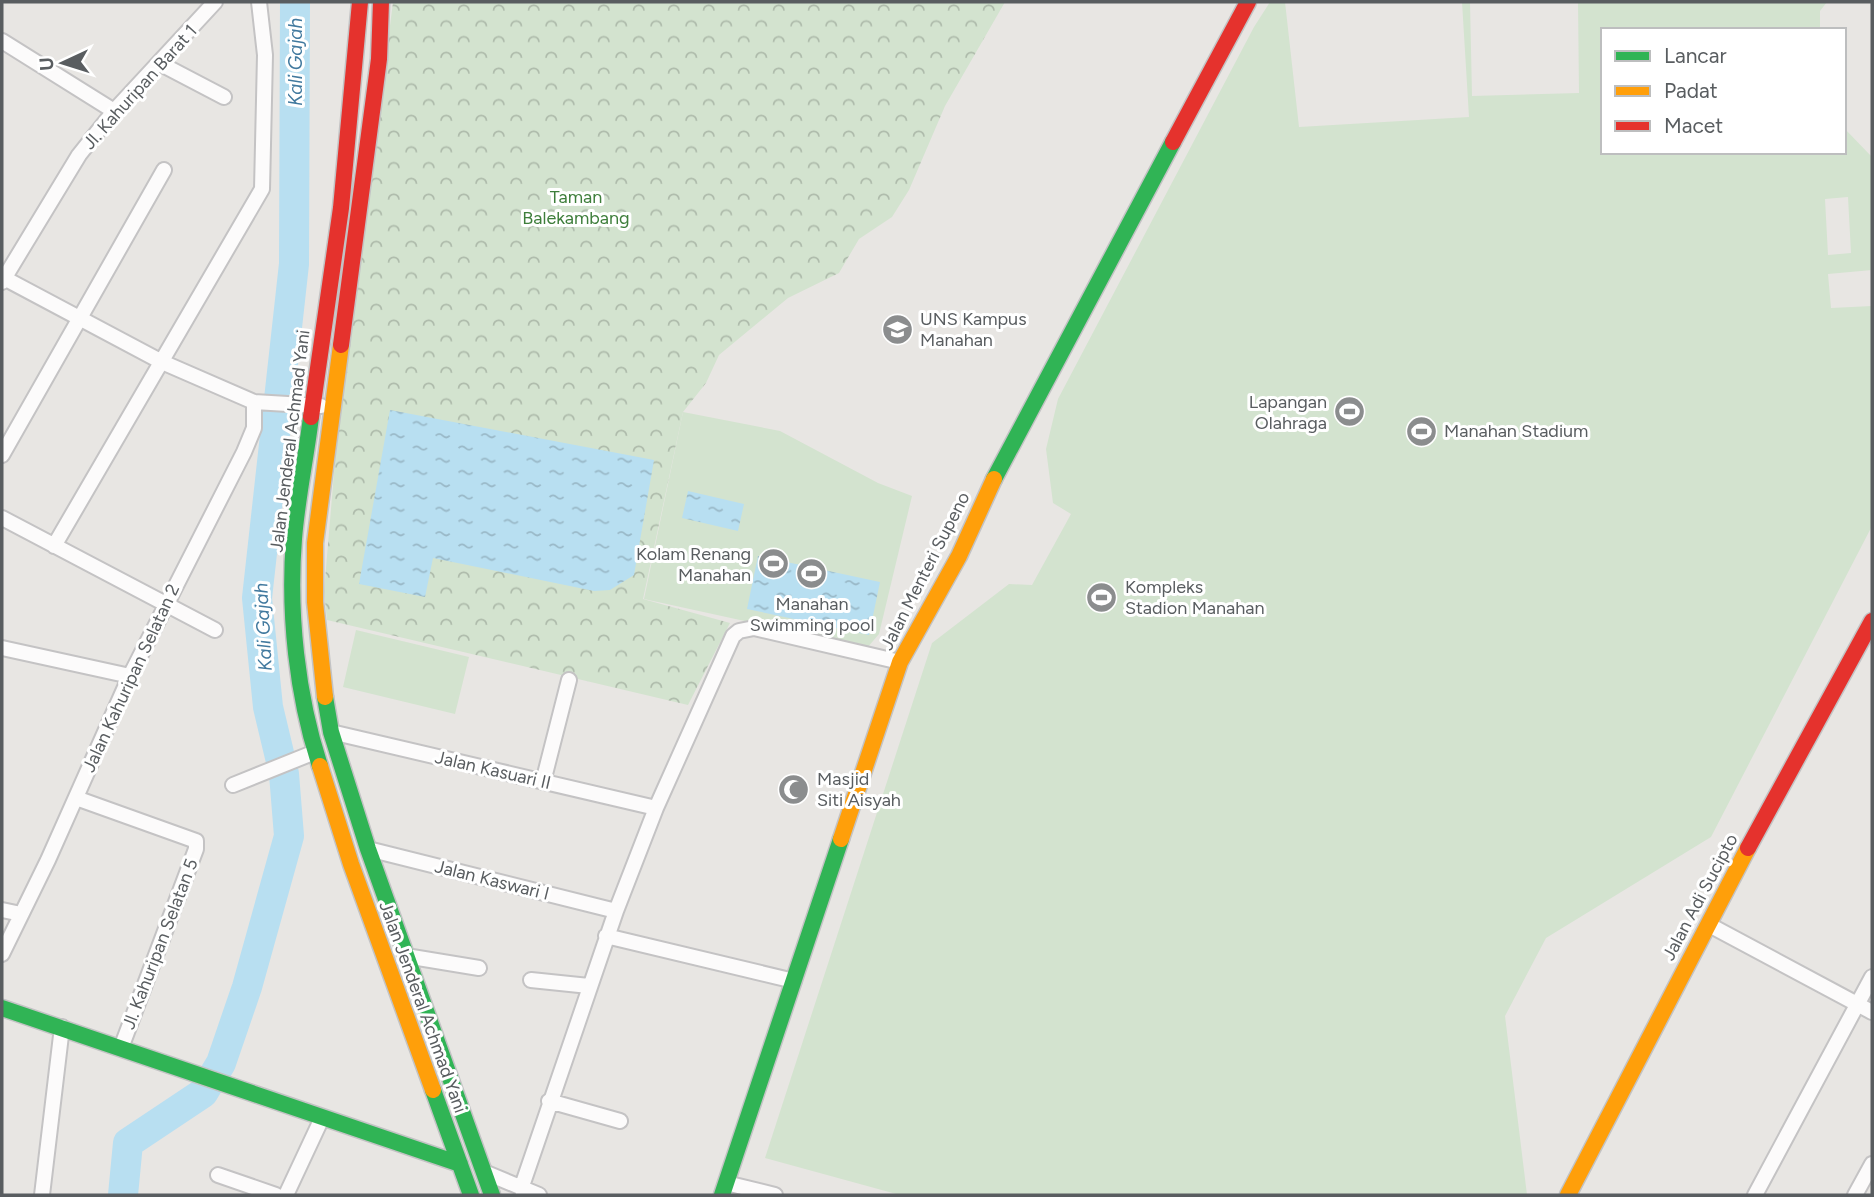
<svg xmlns="http://www.w3.org/2000/svg" width="1874" height="1197" viewBox="0 0 1874 1197" font-family="Figtree,sans-serif">
  <style>
    .park { fill: url(#park-crowns) }
    .pitch { fill: #d3e3cf; fill-rule: evenodd }
    .water { fill: url(#water-ripples) }
    .lines { fill: none; stroke-linecap: round; stroke-linejoin: round }
    .river { stroke: #b8dff1; stroke-width: 30 }
    .street-casing { stroke: #c4c3c4; stroke-width: 18 }
    .fast-casing { stroke: #c3c3c4; stroke-width: 19 }
    .slow-casing { stroke: #c3c3c4; stroke-width: 19 }
    .jam-casing { stroke: #c3c3c4; stroke-width: 19 }
    .street { stroke: #fcfbfb; stroke-width: 14 }
    .fast { stroke: #30b455; stroke-width: 16 }
    .slow { stroke: #ff9f0a; stroke-width: 16 }
    .jam { stroke: #e5322d; stroke-width: 16 }
    .labels { text-anchor: middle; dominant-baseline: central; stroke-width: 6; stroke-linejoin: round; paint-order: stroke }
    .street-label { font-size: 18px; fill: #595d60; stroke: #fff }
    .park-label { font-size: 18px; fill: #3e7e3b; stroke: #fff }
    .poi-label { font-size: 18px; fill: #595d60; stroke: #fff; text-anchor: start }
    .water-label { font-size: 19px; font-style: italic; fill: #41799e; stroke: #fff }
  </style>
  <defs>
    <pattern id="park-crowns" width="20" height="18" patternUnits="userSpaceOnUse" patternTransform="scale(1.75)"><rect width="20" height="18" fill="#d3e3cf"/><path d="M2 6a3 3 0 1 1 6 0M12 15a3 3 0 1 1 6 0" fill="none" stroke="#aebbab"/></pattern>
    <pattern id="water-ripples" width="26" height="14" patternUnits="userSpaceOnUse" patternTransform="scale(1.75)"><rect width="26" height="14" fill="#b8dff1"/><path d="M2 4q2-2 4 0t4 0M15 11q2-2 4 0t4 0" fill="none" stroke="#99b8c7"/></pattern>
  </defs>
  <rect width="100%" height="100%" fill="#e8e6e3"/>
  <!-- park -->
  <path class="park" d="M 393,2 L 1005,2 L 945,106 L 909,190 L 892,217 L 859,239 L 839,273 L 788,298 L 719,355 L 706,383 L 683,412 L 643,599 L 730,623 L 688,705 L 327,620 L 324,592 L 335,461 Z"/>
  <!-- pitch -->
  <path class="pitch" d="M 1270,2 L 1285,2 L 1299,127 L 1469,117 L 1462,2 L 1470,2 L 1472,96 L 1579,93 L 1578,2 L 1827,2 L 1820,11 L 1820,30 L 1603,30 L 1603,152 L 1844,152 L 1844,128 L 1872,157 L 1872,270 L 1828,274 L 1831,308 L 1872,306 L 1872,526 L 1711,837 L 1546,938 L 1505,1016 L 1527,1195 L 900,1195 L 765,1158 L 932,643 L 1009,584 L 1032,585 L 1071,514 L 1053,503 L 1046,449 L 1058,399 L 1254,27 ZM 1848,197 L 1851,253 L 1828,255 L 1825,199 Z
    M 683,412 L 780,431 L 878,483 L 912,496 L 879,634 L 867,648 L 644,599 Z
    M 356,630 L 469,657 L 455,714 L 343,687 Z"/>
  <!-- water -->
  <path class="water" d="M 390,410 L 654,460 L 634,575 L 610,590 L 594,591 L 433,558 L 425,597 L 359,584 Z
    M 688,491 L 744,504 L 738,531 L 682,518 Z
    M 758,556 L 880,582 L 869,635 L 747,609 Z"/>
  <g class="lines">
    <!-- river -->
    <path class="river" d="M 123,1195 L 128,1143 L 203,1093 L 221,1063 L 247,987 L 289,836 L 284,774 L 268,707 L 257,598 L 294,264 L 295,2"/>
    <defs>
      <path id="street" d="M 2,41 L 114,111
        M 159,63 L 224,97
        M 2,277 L 162,362 L 254,402 L 321,406
        M 2,282 L 79,155 L 114,111 L 215,2
        M 2,455 L 164,170
        M 2,518 L 215,630
        M 54,546 L 262,189 L 265,55 L 259,2
        M 2,648 L 130,676
        M 331,732 L 656,808
        M 543,782 L 569,680
        M 233,785 L 315,752
        M 76,798 L 196,841 L 196,849 L 121,1048
        M 368,849 L 616,911
        M 2,910 L 21,914
        M 1715,928 L 1872,1012
        M 606,936 L 794,981
        M 2,954 L 48,860 L 130,676 L 244,452 L 254,428 L 254,402
        M 406,956 L 479,968
        M 531,980 L 589,986
        M 549,1101 L 620,1121
        M 484,1172 L 539,1195
        M 218,1175 L 276,1195
        M 726,1183 L 775,1195
        M 521,1189 L 616,911 L 656,808 L 733,636 L 739,631 L 754,628 L 900,662
        M 42,1195 L 62,1027
        M 286,1195 L 322,1118
        M 1755,1195 L 1872,977
        M 1855,1195 L 1872,1164"/>
      <path id="fast" d="M 311,417 C 306,458 297,499 294,539 C 288,613 297,696 320,766
        M 994,479 L 1173,142
        M 325,697 L 331,732 L 368,849 L 492,1195
        M 2,1008 L 460,1164
        M 433,1090 L 471,1195
        M 722,1195 L 841,839"/>
      <path id="slow" d="M 325,697 L 315,602 L 315,543 L 341,345
        M 320,766 L 351,864 L 433,1090
        M 841,839 L 900,662 L 959,556 L 994,479
        M 1568,1195 L 1748,848"/>
      <path id="jam" d="M 1173,142 L 1248,2
        M 341,345 L 379,59 L 381,2
        M 311,417 L 341,208 L 360,2
        M 1748,848 L 1872,621"/>
    </defs>
    <!-- street casing -->
    <use href="#street" class="street-casing"/>
    <!-- fast casing -->
    <use href="#fast" class="fast-casing"/>
    <!-- slow casing -->
    <use href="#slow" class="slow-casing"/>
    <!-- jam casing -->
    <use href="#jam" class="jam-casing"/>
    <!-- street -->
    <use href="#street" class="street"/>
    <!-- fast -->
    <use href="#fast" class="fast"/>
    <!-- slow -->
    <use href="#slow" class="slow"/>
    <!-- jam -->
    <use href="#jam" class="jam"/>
  </g>
  <!-- icons -->
  <defs>
    <symbol id="university-disc" viewBox="-11 -11 22 22"><circle r="9.5" fill="#8b8d8e" stroke="#fff"/><path d="M0-5L7-2L0 1L-7-2ZM-4 1L0 2.5L4 1V4Q0 6-4 4Z" fill="#fff"/></symbol>
    <symbol id="stadium-disc" viewBox="-11 -11 22 22"><circle r="9.5" fill="#8b8d8e" stroke="#fff"/><path d="M0-5a6.5 5 0 1 0 0 10a6.5 5 0 1 0 0-10ZM-3.5-1.8h7v3.6h-7Z" fill="#fff"/></symbol>
    <symbol id="mosque-disc" viewBox="-11 -11 22 22"><circle r="9.5" fill="#8b8d8e" stroke="#fff"/><path d="M3.5-4.9A6 6 0 1 0 3.5 4.9A5 5 0 1 1 3.5-4.9Z" fill="#fff"/></symbol>
  </defs>
  <g fill-rule="evenodd">
    <use href="#university-disc" x="880" y="312" width="35" height="35"/>
    <use href="#stadium-disc" x="1332" y="394" width="35" height="35"/>
    <use href="#stadium-disc" x="1404" y="414" width="35" height="35"/>
    <use href="#stadium-disc" x="756" y="546" width="35" height="35"/>
    <use href="#stadium-disc" x="794" y="556" width="35" height="35"/>
    <use href="#stadium-disc" x="1084" y="580" width="35" height="35"/>
    <use href="#mosque-disc" x="776" y="772" width="35" height="35"/>
  </g>
  <g class="labels">
    <!-- street labels -->
    <g class="street-label">
      <text transform="translate(140 87) rotate(-48)">Jl. Kahuripan Barat 1</text>
      <text transform="translate(290 441) rotate(-83)">Jalan Jenderal Achmad Yani</text>
      <text transform="translate(925 571) rotate(-63)">Jalan Menteri Supeno</text>
      <text transform="translate(131 678) rotate(-65)">Jalan Kahuripan Selatan 2</text>
      <text transform="translate(493 770) rotate(13)">Jalan Kasuari II</text>
      <text transform="translate(492 880) rotate(14)">Jalan Kaswari I</text>
      <text transform="translate(1700 897) rotate(-62)">Jalan Adi Sucipto</text>
      <text transform="translate(160 944) rotate(-69)">Jl. Kahuripan Selatan 5</text>
      <text transform="translate(423 1007) rotate(70)">Jalan Jenderal Achmad Yani</text>
    </g>
    <!-- park labels -->
    <g class="park-label">
      <text x="576" y="197">Taman<tspan x="576" dy="21">Balekambang</tspan></text>
    </g>
    <!-- poi labels -->
    <g class="poi-label">
      <text x="920" y="319">UNS Kampus<tspan x="920" dy="21">Manahan</tspan></text>
      <text x="1327" y="402" text-anchor="end">Lapangan<tspan x="1327" dy="21">Olahraga</tspan></text>
      <text x="1444" y="431">Manahan Stadium</text>
      <text x="751" y="554" text-anchor="end">Kolam Renang<tspan x="751" dy="21">Manahan</tspan></text>
      <text x="1125" y="587">Kompleks<tspan x="1125" dy="21">Stadion Manahan</tspan></text>
      <text x="812" y="604" text-anchor="middle">Manahan<tspan x="812" dy="21">Swimming pool</tspan></text>
      <text x="817" y="779">Masjid<tspan x="817" dy="21">Siti Aisyah</tspan></text>
    </g>
    <!-- water labels -->
    <g class="water-label">
      <text transform="translate(295 62) rotate(-90)">Kali Gajah</text>
      <text transform="translate(263 627) rotate(-93)">Kali Gajah</text>
    </g>
  </g>
  <!-- border -->
  <rect width="1874" height="1197" fill="none" stroke="#595d60" stroke-width="7"/>
  <!-- legend -->
  <rect x="1601" y="28" width="245" height="126" fill="#ffffff" stroke="#bdbebf" stroke-width="2"/>
  <rect x="1615" y="51" width="35" height="10" fill="#30b455" stroke="#bdbebf" stroke-width="2"/>
  <text x="1664" y="63" font-size="21" fill="#595d60">Lancar</text>
  <rect x="1615" y="86" width="35" height="10" fill="#ff9f0a" stroke="#bdbebf" stroke-width="2"/>
  <text x="1664" y="98" font-size="21" fill="#595d60">Padat</text>
  <rect x="1615" y="121" width="35" height="10" fill="#e5322d" stroke="#bdbebf" stroke-width="2"/>
  <text x="1664" y="133" font-size="21" fill="#595d60">Macet</text>
  <!-- north arrow -->
  <g transform="translate(63 63) rotate(266)" stroke="#ffffff" stroke-width="5" paint-order="stroke">
  <path d="M0-5L12 26L0 18L-12 26Z" fill="#595d60"/>
  <text y="-10" font-size="19" font-weight="bold" text-anchor="middle" fill="#595d60">U</text>
  </g>
</svg>
